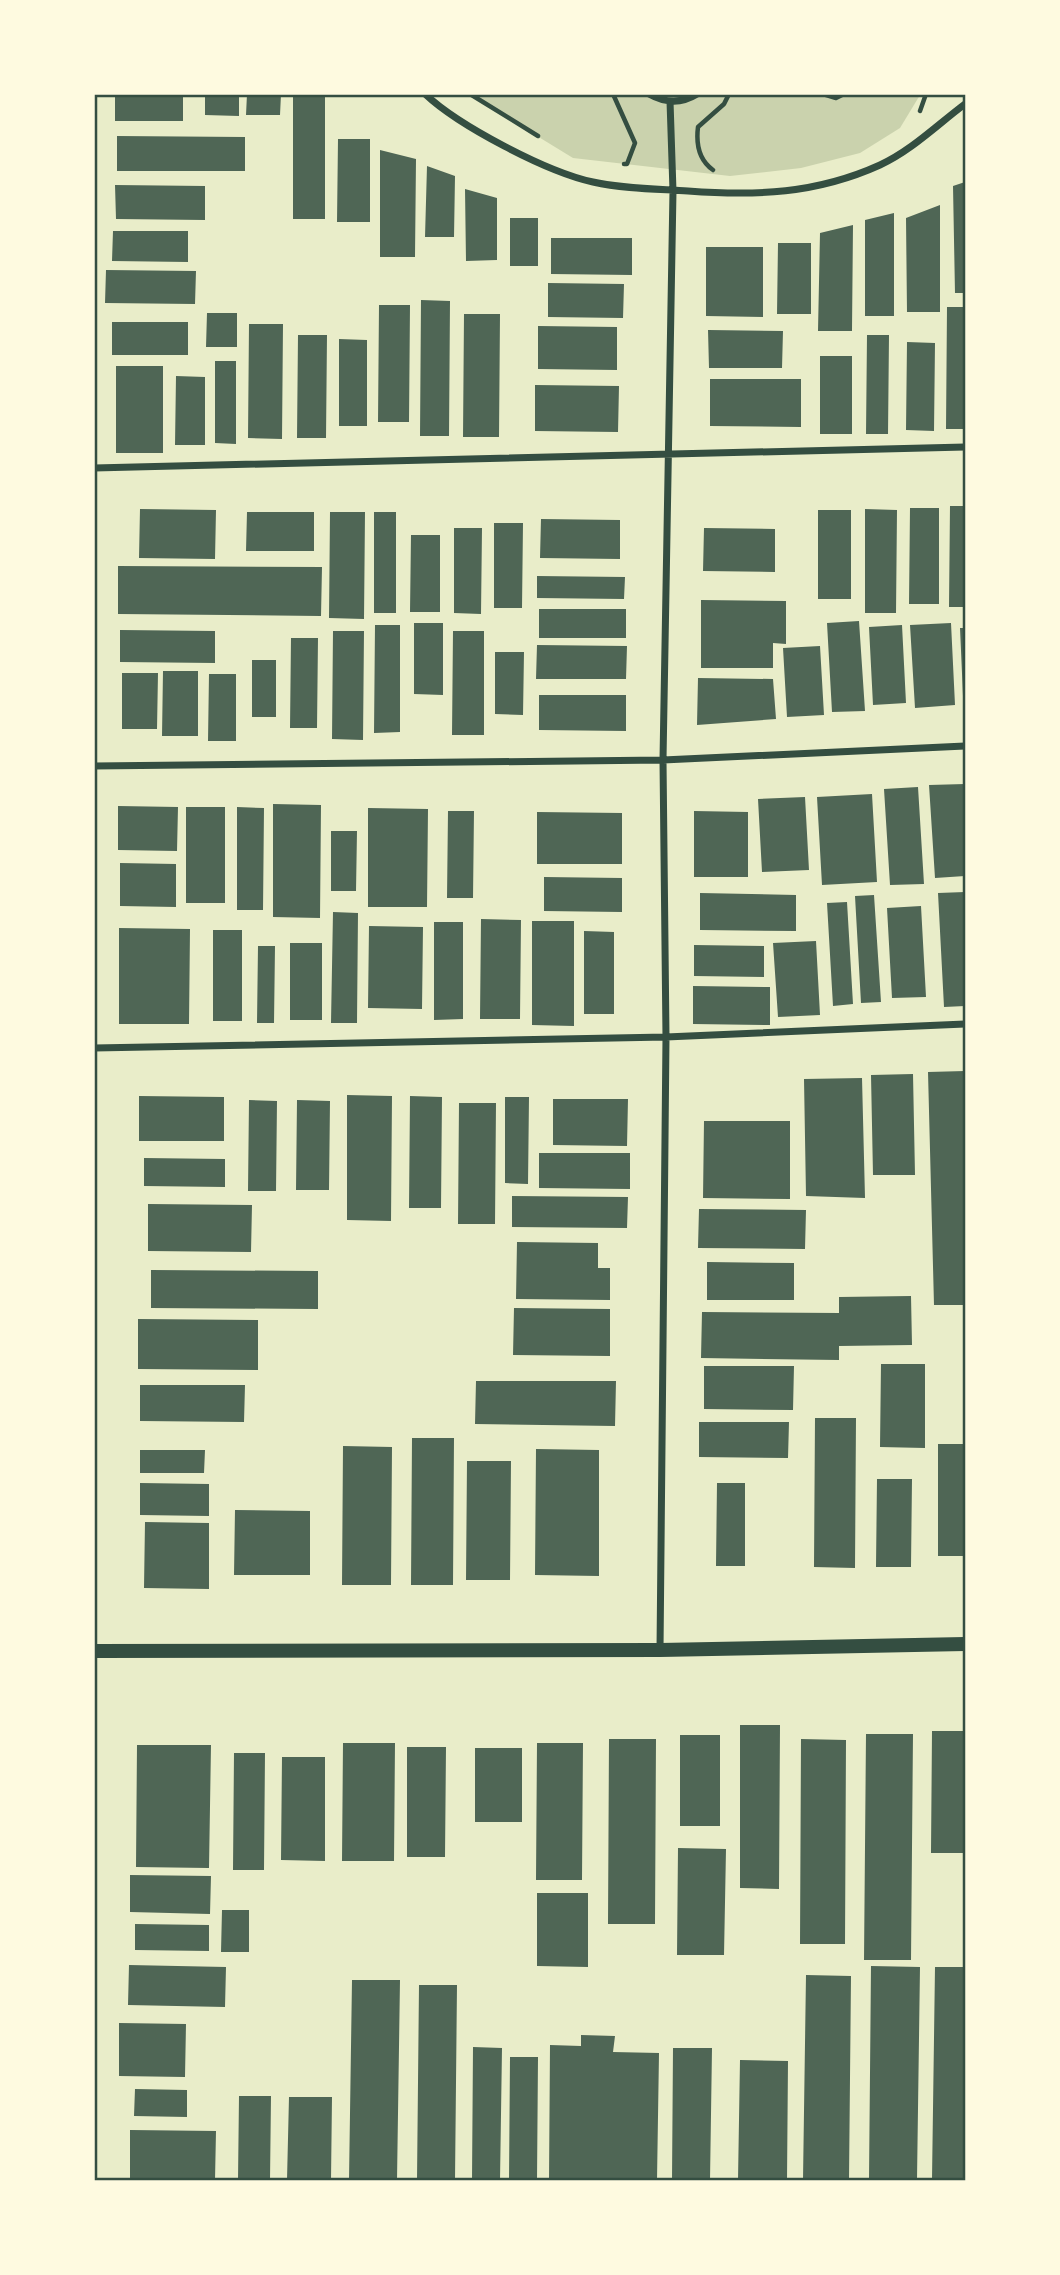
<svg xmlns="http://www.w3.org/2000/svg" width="1060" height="2275" viewBox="0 0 1060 2275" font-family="'Roboto Condensed',sans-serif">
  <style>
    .green { fill: #cad2ad }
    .building { fill: #4f6655 }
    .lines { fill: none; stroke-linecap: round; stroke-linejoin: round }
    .path { stroke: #344e41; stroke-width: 4.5 }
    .minor { stroke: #344e41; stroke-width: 7 }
    .secondary { stroke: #344e41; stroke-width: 14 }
    .neatline { fill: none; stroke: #344e41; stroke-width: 2.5 }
  </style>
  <rect width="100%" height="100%" fill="#e9edc9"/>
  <!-- green -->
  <path class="green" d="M 470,95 L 920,95 L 900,128 L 860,153 L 801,168 L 730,176 L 573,158 Z"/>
  <!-- building -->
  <path class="building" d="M 115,94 L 183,94 L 183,121 L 115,121 Z
    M 205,94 L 239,94 L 239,116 L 205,115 Z
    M 247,94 L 281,94 L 280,115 L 246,115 Z
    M 293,94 L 325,94 L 325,219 L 293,219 Z
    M 117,136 L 245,137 L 245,171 L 117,171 Z
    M 338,139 L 370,139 L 370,222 L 337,222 Z
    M 380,150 L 416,159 L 415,257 L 380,257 Z
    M 427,166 L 455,176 L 454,237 L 425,237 Z
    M 965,182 L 965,293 L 955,293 L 953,186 Z
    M 115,185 L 205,186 L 205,220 L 116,219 Z
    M 465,189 L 497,198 L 497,260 L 466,261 Z
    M 940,205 L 940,312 L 907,312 L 906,218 Z
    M 894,213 L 894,316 L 865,316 L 865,220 Z
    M 510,218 L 538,218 L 538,266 L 510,266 Z
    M 853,225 L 852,331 L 818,331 L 820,233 Z
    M 113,231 L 188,231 L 188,262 L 112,261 Z
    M 551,238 L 632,238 L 632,275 L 551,274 Z
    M 778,243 L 811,243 L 811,314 L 777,314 Z
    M 706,247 L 763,247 L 763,317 L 706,316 Z
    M 106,270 L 196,271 L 195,304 L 105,303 Z
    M 548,283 L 624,284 L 623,318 L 548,317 Z
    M 421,300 L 450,301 L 449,436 L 420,436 Z
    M 379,305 L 410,305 L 409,422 L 378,422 Z
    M 947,307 L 965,307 L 965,429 L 946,429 Z
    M 207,313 L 237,313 L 237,347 L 206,347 Z
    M 464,314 L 500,314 L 499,437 L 463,437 Z
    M 112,322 L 188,322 L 188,355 L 112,355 Z
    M 249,324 L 283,324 L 282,439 L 248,438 Z
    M 538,326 L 617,327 L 617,370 L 538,369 Z
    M 708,330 L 783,331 L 782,368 L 709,368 Z
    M 298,335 L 327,335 L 326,438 L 297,438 Z
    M 867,335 L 889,335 L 888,434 L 866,434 Z
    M 339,339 L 367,340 L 367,426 L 339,426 Z
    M 907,342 L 935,343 L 934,431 L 906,430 Z
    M 820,356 L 852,356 L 852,434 L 820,434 Z
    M 215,361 L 236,361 L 236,444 L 215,443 Z
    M 116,366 L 163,366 L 163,453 L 116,453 Z
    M 176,376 L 205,377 L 205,445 L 175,445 Z
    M 710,379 L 801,379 L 801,427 L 710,426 Z
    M 535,385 L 619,386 L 618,432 L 535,431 Z
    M 950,506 L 965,506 L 965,607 L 949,607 Z
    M 910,508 L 939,508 L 939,604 L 909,604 Z
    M 140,509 L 216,510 L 215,559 L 139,558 Z
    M 865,509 L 897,510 L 896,613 L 865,613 Z
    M 818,510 L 851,510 L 851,599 L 818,599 Z
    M 247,512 L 314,512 L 314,551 L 246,551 Z
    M 330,512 L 365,512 L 364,619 L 329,618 Z
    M 374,512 L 396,512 L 396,613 L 374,613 Z
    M 541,519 L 620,520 L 620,559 L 540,558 Z
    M 494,523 L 523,523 L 522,608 L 494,608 Z
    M 454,528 L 482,528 L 481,614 L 454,613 Z
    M 704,528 L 775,529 L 775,572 L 703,571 Z
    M 411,535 L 440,535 L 440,612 L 410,612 Z
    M 118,566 L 322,567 L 321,616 L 118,614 Z
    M 537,576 L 625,577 L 624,599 L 537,598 Z
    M 701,600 L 786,601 L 786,644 L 773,643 L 773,668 L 701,668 Z
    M 539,609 L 626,609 L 626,638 L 539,638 Z
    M 859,621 L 865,711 L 832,712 L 827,623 Z
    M 414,623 L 443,623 L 443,695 L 414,694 Z
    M 951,623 L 955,705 L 915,708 L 910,625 Z
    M 375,625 L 400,625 L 400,732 L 374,733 Z
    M 902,625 L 906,703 L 873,705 L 869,627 Z
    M 960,628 L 965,628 L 965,696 L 963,696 Z
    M 120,630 L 215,631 L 215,663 L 120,662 Z
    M 333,631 L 364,631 L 363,740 L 332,739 Z
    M 453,631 L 484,631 L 484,735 L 452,735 Z
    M 291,638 L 318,638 L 317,728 L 290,728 Z
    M 537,645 L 627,646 L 626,679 L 536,679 Z
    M 820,646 L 824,715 L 787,717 L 783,648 Z
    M 495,652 L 524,652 L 523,715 L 495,714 Z
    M 252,660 L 276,660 L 276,717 L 252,717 Z
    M 163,671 L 198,671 L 198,736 L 162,736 Z
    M 122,673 L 158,673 L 157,729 L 122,729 Z
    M 209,674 L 236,674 L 236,741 L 208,741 Z
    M 698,678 L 773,679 L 776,719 L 697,725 Z
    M 539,695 L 626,695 L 626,731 L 539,730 Z
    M 965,784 L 965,876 L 935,878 L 929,785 Z
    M 918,787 L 924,884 L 890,885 L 884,789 Z
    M 872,794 L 877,882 L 822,885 L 817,797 Z
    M 805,797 L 809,870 L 762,872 L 758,799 Z
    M 273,804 L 321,805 L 320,918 L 273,917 Z
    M 118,806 L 178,807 L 177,851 L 118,850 Z
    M 186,807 L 225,807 L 225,903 L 186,903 Z
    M 237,807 L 264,808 L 263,910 L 237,910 Z
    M 368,808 L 428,809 L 427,907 L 368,907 Z
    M 448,811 L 474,811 L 473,898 L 447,898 Z
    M 694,811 L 748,812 L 748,877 L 694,877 Z
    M 537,812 L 622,813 L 622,864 L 537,864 Z
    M 331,831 L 357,831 L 356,891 L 331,891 Z
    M 120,863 L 176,864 L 176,907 L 120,906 Z
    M 544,877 L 622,878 L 622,912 L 544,911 Z
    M 965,892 L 965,1006 L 944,1007 L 938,893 Z
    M 700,893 L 796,895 L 796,931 L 700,930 Z
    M 874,895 L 881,1002 L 861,1003 L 855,896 Z
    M 847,902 L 853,1004 L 833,1006 L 827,903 Z
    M 921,906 L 926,997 L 892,998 L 887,908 Z
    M 333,912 L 358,913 L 357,1023 L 331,1023 Z
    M 481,919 L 521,920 L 520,1019 L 480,1019 Z
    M 532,921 L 574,921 L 574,1026 L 532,1025 Z
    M 434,922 L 463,922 L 463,1019 L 434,1020 Z
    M 369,926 L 423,927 L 422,1009 L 368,1008 Z
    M 119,928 L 190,929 L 189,1024 L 119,1024 Z
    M 213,930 L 242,930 L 242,1021 L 213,1021 Z
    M 584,931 L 614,932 L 614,1014 L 584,1014 Z
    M 816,941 L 820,1015 L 778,1017 L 773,943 Z
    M 290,943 L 322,943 L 322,1020 L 290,1020 Z
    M 694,945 L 764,946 L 764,977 L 694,976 Z
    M 258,946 L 275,946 L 274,1023 L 257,1023 Z
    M 693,986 L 770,987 L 770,1025 L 693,1024 Z
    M 965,1071 L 965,1305 L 934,1305 L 928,1072 Z
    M 913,1074 L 915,1175 L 873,1175 L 871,1075 Z
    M 862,1078 L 865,1198 L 806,1196 L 804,1079 Z
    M 347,1095 L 392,1096 L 391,1221 L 347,1220 Z
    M 139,1096 L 224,1097 L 224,1141 L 139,1141 Z
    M 410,1096 L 442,1097 L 441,1208 L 409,1208 Z
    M 505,1097 L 529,1097 L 528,1184 L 505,1183 Z
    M 553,1099 L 628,1099 L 627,1146 L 553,1145 Z
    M 249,1100 L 277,1101 L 276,1191 L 248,1191 Z
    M 297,1100 L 330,1101 L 329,1190 L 296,1190 Z
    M 459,1103 L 496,1103 L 495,1224 L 458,1224 Z
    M 704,1121 L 790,1121 L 790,1199 L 703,1198 Z
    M 539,1153 L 630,1153 L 630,1189 L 539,1188 Z
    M 144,1158 L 225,1159 L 225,1187 L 144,1186 Z
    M 512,1196 L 628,1197 L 627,1228 L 512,1227 Z
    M 148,1204 L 252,1205 L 251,1252 L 148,1251 Z
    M 699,1209 L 806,1210 L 805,1249 L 698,1248 Z
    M 517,1242 L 598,1243 L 598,1268 L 610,1268 L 610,1300 L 516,1299 Z
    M 707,1262 L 794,1263 L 794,1300 L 707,1300 Z
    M 151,1270 L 318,1271 L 318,1309 L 151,1308 Z
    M 911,1296 L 912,1345 L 839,1346 L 839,1360 L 701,1358 L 702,1312 L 839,1313 L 839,1297 Z
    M 514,1308 L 610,1309 L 610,1356 L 513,1355 Z
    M 138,1319 L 258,1320 L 258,1370 L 138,1369 Z
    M 881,1364 L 925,1364 L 925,1448 L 880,1447 Z
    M 704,1366 L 794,1366 L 793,1410 L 704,1409 Z
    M 476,1381 L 616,1381 L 615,1426 L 475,1424 Z
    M 140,1385 L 245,1385 L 244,1422 L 140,1421 Z
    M 815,1418 L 856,1418 L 855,1568 L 814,1567 Z
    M 699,1422 L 789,1422 L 788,1458 L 699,1457 Z
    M 412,1438 L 454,1438 L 453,1585 L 411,1585 Z
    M 938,1444 L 965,1444 L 965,1556 L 938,1556 Z
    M 343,1446 L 392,1447 L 391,1585 L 342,1585 Z
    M 536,1449 L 599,1450 L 599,1576 L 535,1575 Z
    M 140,1450 L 205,1450 L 204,1473 L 140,1473 Z
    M 467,1461 L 511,1461 L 510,1580 L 466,1580 Z
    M 877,1479 L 912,1479 L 911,1567 L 876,1567 Z
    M 140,1483 L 209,1484 L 209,1516 L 140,1515 Z
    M 717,1483 L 745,1483 L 745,1566 L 716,1566 Z
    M 235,1510 L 310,1511 L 310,1575 L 234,1575 Z
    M 145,1522 L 209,1523 L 209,1589 L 144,1588 Z
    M 740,1725 L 780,1725 L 779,1889 L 740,1888 Z
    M 932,1731 L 965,1731 L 965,1853 L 931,1853 Z
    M 866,1734 L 913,1734 L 911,1960 L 864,1960 Z
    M 680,1735 L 720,1735 L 720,1826 L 680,1826 Z
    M 609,1739 L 656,1739 L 655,1924 L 608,1924 Z
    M 801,1739 L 846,1740 L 845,1944 L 800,1944 Z
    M 343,1743 L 395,1743 L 394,1861 L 342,1861 Z
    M 537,1743 L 583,1743 L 582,1880 L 536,1880 Z
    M 137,1745 L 211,1745 L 209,1868 L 136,1867 Z
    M 407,1747 L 446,1747 L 445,1857 L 407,1857 Z
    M 475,1748 L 522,1748 L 522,1822 L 475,1822 Z
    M 234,1753 L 265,1753 L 264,1870 L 233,1870 Z
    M 282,1757 L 325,1757 L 325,1861 L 281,1860 Z
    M 678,1848 L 726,1849 L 724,1955 L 677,1955 Z
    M 130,1875 L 211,1876 L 210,1914 L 130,1912 Z
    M 537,1893 L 588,1893 L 588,1967 L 537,1966 Z
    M 222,1910 L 249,1910 L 249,1952 L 221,1952 Z
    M 135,1924 L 209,1925 L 209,1951 L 135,1950 Z
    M 129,1965 L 226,1967 L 225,2007 L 128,2005 Z
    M 871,1966 L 920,1967 L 917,2180 L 869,2180 Z
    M 935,1967 L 965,1967 L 965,2180 L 932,2180 Z
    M 806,1975 L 851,1976 L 849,2180 L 803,2180 Z
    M 352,1980 L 400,1980 L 397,2180 L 349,2180 Z
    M 419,1985 L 457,1985 L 455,2180 L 417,2180 Z
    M 119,2023 L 186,2024 L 185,2077 L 119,2076 Z
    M 581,2035 L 615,2036 L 613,2052 L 659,2053 L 657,2180 L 549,2180 L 550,2045 L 581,2046 Z
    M 473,2047 L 502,2048 L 500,2180 L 472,2180 Z
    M 673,2048 L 712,2048 L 710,2180 L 672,2180 Z
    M 510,2057 L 538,2057 L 537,2180 L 509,2180 Z
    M 740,2060 L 788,2061 L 787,2180 L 738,2180 Z
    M 135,2089 L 187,2090 L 187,2117 L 134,2116 Z
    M 239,2096 L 271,2096 L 270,2180 L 238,2180 Z
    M 289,2097 L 332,2097 L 331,2180 L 287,2180 Z
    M 130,2130 L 216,2131 L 215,2180 L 130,2180 Z"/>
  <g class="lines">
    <!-- path -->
    <path class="path" d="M 470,94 L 538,136
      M 613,94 L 635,143 L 627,164 L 624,164
      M 823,94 L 836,98 L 844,94
      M 920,111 L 926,94
      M 713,170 C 699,160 696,143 698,127 L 724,104 L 729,94"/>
    <!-- minor -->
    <path class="minor" d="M 425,94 C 459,126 547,172 593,182 C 624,189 657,189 688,191 C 756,196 816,194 880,165 C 912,150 937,125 965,104
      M 649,94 C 665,103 681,104 697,94
      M 94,468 L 965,447
      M 94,766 L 663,760 L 965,746
      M 94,1048 L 666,1037 L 965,1024
      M 660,1650 L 666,1037 L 663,760 L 673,191 L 670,101"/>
    <!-- secondary -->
    <path class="secondary" d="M 94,1651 L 660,1650 L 965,1644"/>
  </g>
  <!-- border -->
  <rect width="1060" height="2275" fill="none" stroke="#fefae0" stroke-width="192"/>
  <rect x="96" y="96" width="868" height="2083" class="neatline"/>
</svg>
